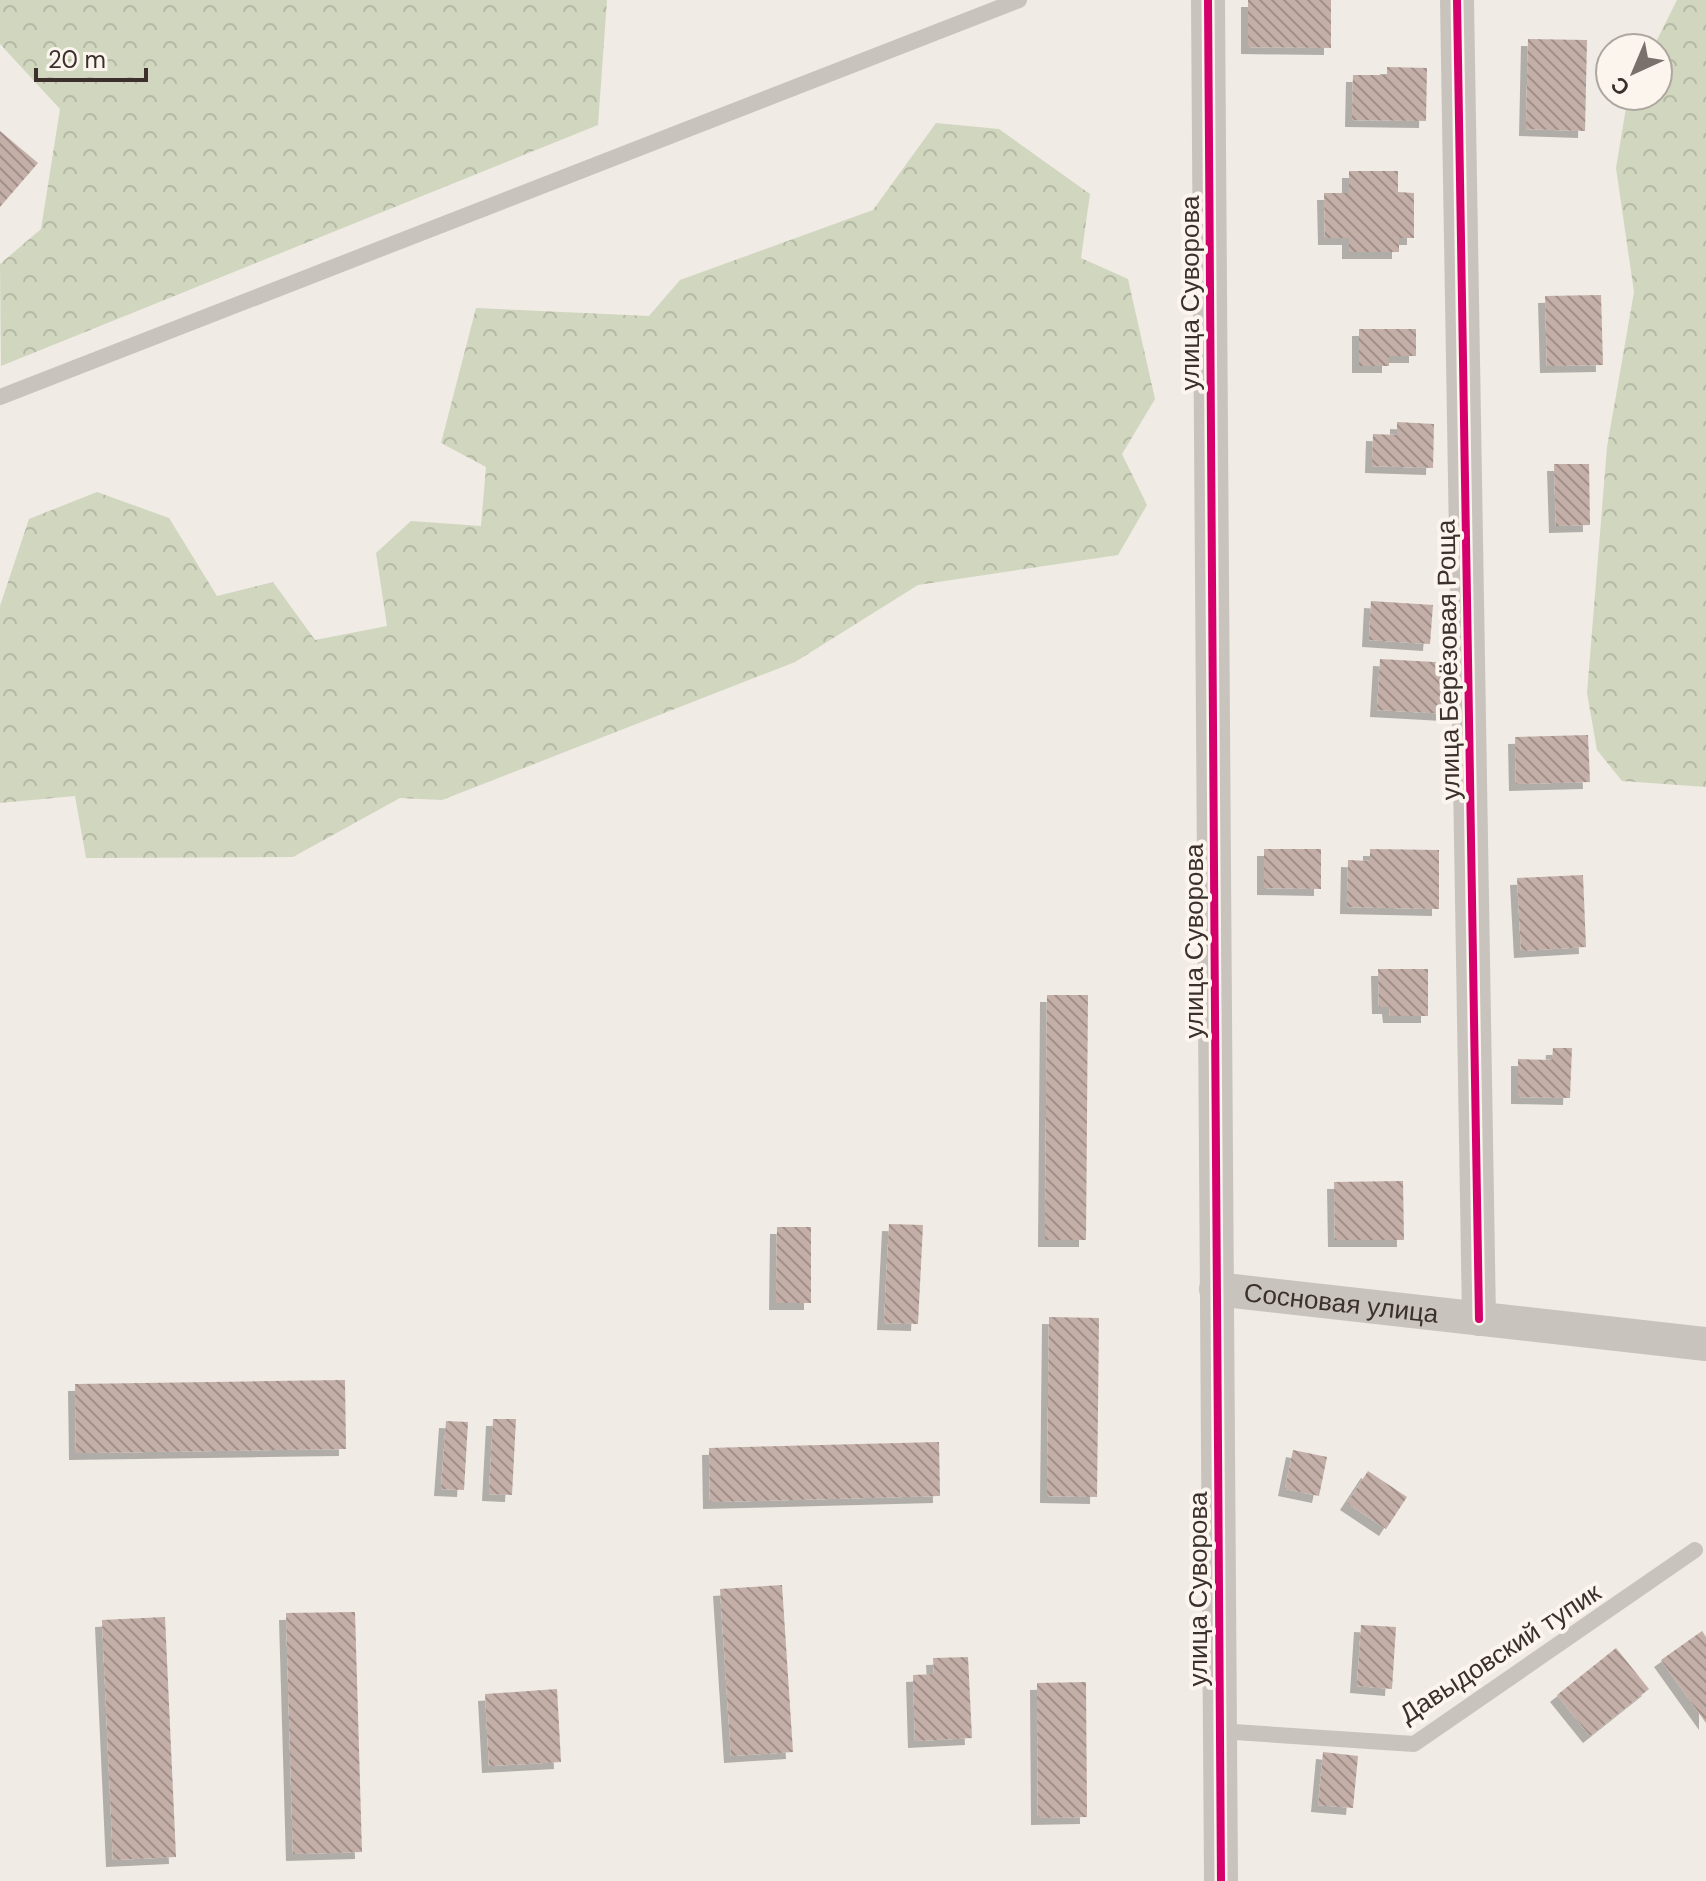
<svg xmlns="http://www.w3.org/2000/svg" width="1706" height="1881" viewBox="0 0 1706 1881" font-family="'DM Sans',sans-serif">
  <style>
    .forest { fill: url(#forest-crowns) }
    .building { fill: url(#building-back-hatch); filter: url(#shadow) }
    .lines { fill: none; stroke-linecap: round; stroke-linejoin: round }
    .lane { stroke: #c9c3be; stroke-width: 16 }
    .street { stroke: #c9c3be; stroke-width: 34 }
    .cycleway-casing { stroke: #fbf5ee; stroke-width: 13 }
    .cycleway { stroke: #d6006c; stroke-width: 8 }
    .labels { text-anchor: middle; dominant-baseline: central; stroke-width: 8; stroke-linejoin: round; paint-order: stroke }
    .street-label { font-size: 26px; fill: #3b302b; stroke: #fbf5ee }
  </style>
  <defs>
    <pattern id="forest-crowns" width="20" height="18" patternUnits="userSpaceOnUse" patternTransform="scale(2)"><rect width="20" height="18" fill="#d1d6bf"/><path d="M2 6a3 3 0 1 1 6 0M12 15a3 3 0 1 1 6 0" fill="none" stroke="#b4b8a4"/></pattern>
    <pattern id="building-back-hatch" width="6" height="6" patternUnits="userSpaceOnUse" patternTransform="scale(2)"><rect width="6" height="6" fill="#c3afa7"/><path d="M-1 5l2 2M0 0l6 6M5-1l2 2" fill="none" stroke="#a08f88"/></pattern>
    <filter id="shadow"><feDropShadow dx="-7" dy="7" stdDeviation="0" flood-color="#0004"/></filter>
  </defs>
  <rect width="100%" height="100%" fill="#f0ebe5"/>
  <!-- forest -->
  <path class="forest" d="M 0,0 L 607,0 L 598,125 L 1,366 L 0,264 L 41,229 L 60,109 L 0,44 Z
    M 1677,0 L 1706,0 L 1706,787 L 1622,781 L 1597,750 L 1587,693 L 1607,447 L 1634,292 L 1616,168 L 1628,96 L 1658,96 L 1658,48 L 1653,48 Z
    M 936,123 L 999,129 L 1090,194 L 1081,258 L 1128,279 L 1155,399 L 1122,454 L 1147,505 L 1118,555 L 918,585 L 795,662 L 442,800 L 400,798 L 293,857 L 86,858 L 75,796 L 0,803 L 0,606 L 29,519 L 97,492 L 169,518 L 217,596 L 273,582 L 315,640 L 387,626 L 376,553 L 411,521 L 481,526 L 486,467 L 441,443 L 476,308 L 649,316 L 680,280 L 873,210 Z"/>
  <!-- building -->
  <path class="building" d="M 1248,0 L 1331,0 L 1331,48 L 1248,47 Z
    M 1528,39 L 1587,40 L 1585,131 L 1526,129 Z
    M 1387,67 L 1427,68 L 1426,121 L 1352,120 L 1353,75 L 1387,75 Z
    M 0,131 L 38,163 L 0,207 Z
    M 1349,171 L 1398,171 L 1398,192 L 1414,193 L 1414,238 L 1399,238 L 1399,252 L 1349,252 L 1349,238 L 1325,238 L 1324,193 L 1349,193 Z
    M 1601,295 L 1603,365 L 1547,366 L 1545,296 Z
    M 1359,329 L 1416,329 L 1416,356 L 1389,356 L 1389,366 L 1359,366 Z
    M 1397,422 L 1434,424 L 1433,468 L 1372,466 L 1373,434 L 1397,435 Z
    M 1554,464 L 1589,464 L 1590,525 L 1556,526 Z
    M 1371,601 L 1433,605 L 1430,644 L 1369,640 Z
    M 1380,659 L 1452,663 L 1449,714 L 1377,710 Z
    M 1588,735 L 1590,782 L 1516,784 L 1515,737 Z
    M 1264,849 L 1321,849 L 1321,889 L 1264,888 Z
    M 1370,849 L 1439,850 L 1439,909 L 1347,907 L 1348,860 L 1370,861 Z
    M 1583,875 L 1586,947 L 1521,951 L 1517,878 Z
    M 1378,969 L 1428,969 L 1428,1016 L 1390,1016 L 1389,1007 L 1379,1007 Z
    M 1047,995 L 1088,995 L 1086,1240 L 1045,1240 Z
    M 1553,1048 L 1572,1048 L 1570,1098 L 1518,1097 L 1518,1059 L 1552,1060 Z
    M 1403,1181 L 1404,1240 L 1335,1240 L 1334,1182 Z
    M 889,1224 L 923,1225 L 918,1324 L 884,1323 Z
    M 777,1227 L 811,1227 L 811,1303 L 776,1303 Z
    M 1049,1317 L 1099,1318 L 1097,1497 L 1047,1496 Z
    M 345,1380 L 346,1449 L 76,1453 L 75,1384 Z
    M 493,1419 L 516,1419 L 512,1495 L 489,1494 Z
    M 446,1421 L 468,1422 L 464,1490 L 441,1489 Z
    M 939,1442 L 940,1496 L 710,1502 L 709,1448 Z
    M 1293,1450 L 1327,1457 L 1319,1496 L 1285,1489 Z
    M 1368,1471 L 1407,1497 L 1386,1529 L 1347,1503 Z
    M 782,1585 L 793,1752 L 731,1756 L 720,1589 Z
    M 355,1612 L 362,1852 L 293,1854 L 286,1613 Z
    M 165,1617 L 176,1857 L 113,1860 L 102,1620 Z
    M 1361,1625 L 1396,1627 L 1392,1689 L 1357,1686 Z
    M 1702,1631 L 1706,1637 L 1706,1723 L 1661,1660 Z
    M 1616,1648 L 1649,1689 L 1590,1736 L 1557,1695 Z
    M 968,1657 L 972,1738 L 915,1741 L 913,1675 L 934,1674 L 933,1658 Z
    M 1086,1682 L 1087,1817 L 1038,1818 L 1037,1683 Z
    M 557,1689 L 561,1762 L 489,1766 L 485,1694 Z
    M 1323,1752 L 1358,1756 L 1353,1808 L 1318,1805 Z"/>
  <g class="lines">
    <!-- lane -->
    <path class="lane" d="M 0,397 L 1019,0
      M 1219,1731 L 1414,1744 L 1695,1550"/>
    <!-- street -->
    <g class="street">
      <path d="M 1208,0 L 1221,1881"/>
      <path d="M 1457,0 L 1479,1319"/>
      <path id="s1" d="M 1216,1289 L 1706,1344"/>
    </g>
    <defs>
      <path id="cycleway" d="M 1208,0 L 1221,1881
        M 1457,0 L 1479,1319"/>
    </defs>
    <!-- cycleway casing -->
    <use href="#cycleway" class="cycleway-casing"/>
    <!-- cycleway -->
    <use href="#cycleway" class="cycleway"/>
  </g>
  <g class="labels">
    <!-- street labels -->
    <g class="street-label">
      <text transform="translate(1190 293) rotate(-90)">улица Суворова</text>
      <text transform="translate(1448 660) rotate(-91)">улица Берёзовая Роща</text>
      <text transform="translate(1194 941) rotate(-90)">улица Суворова</text>
      <text stroke="none"><textPath href="#s1" startOffset="126">Сосновая улица</textPath></text>
      <text transform="translate(1198 1589) rotate(-90)">улица Суворова</text>
      <text transform="translate(1500 1653) rotate(-33)">Давыдовский тупик</text>
    </g>
  </g>
  <!-- north arrow -->
  <g transform="translate(1634 72) rotate(224)"><circle r="38" fill="#fbf5ee" stroke="#aea6a0" stroke-width="2"/>
  <path d="M0-6L14 30L0 20L-14 30Z" fill="#7a716c"/>
  <text y="-12" font-size="22" font-weight="bold" text-anchor="middle" fill="#3b302b">С</text>
  </g>
  <!-- scale -->
  <path d="M36 68v12h110v-12" fill="none" stroke="#3b302b" stroke-width="4"/>
  <text x="48" y="68" font-size="24" fill="#3b302b" stroke="#fbf5ee" stroke-width="6" paint-order="stroke">20 m</text>
</svg>
